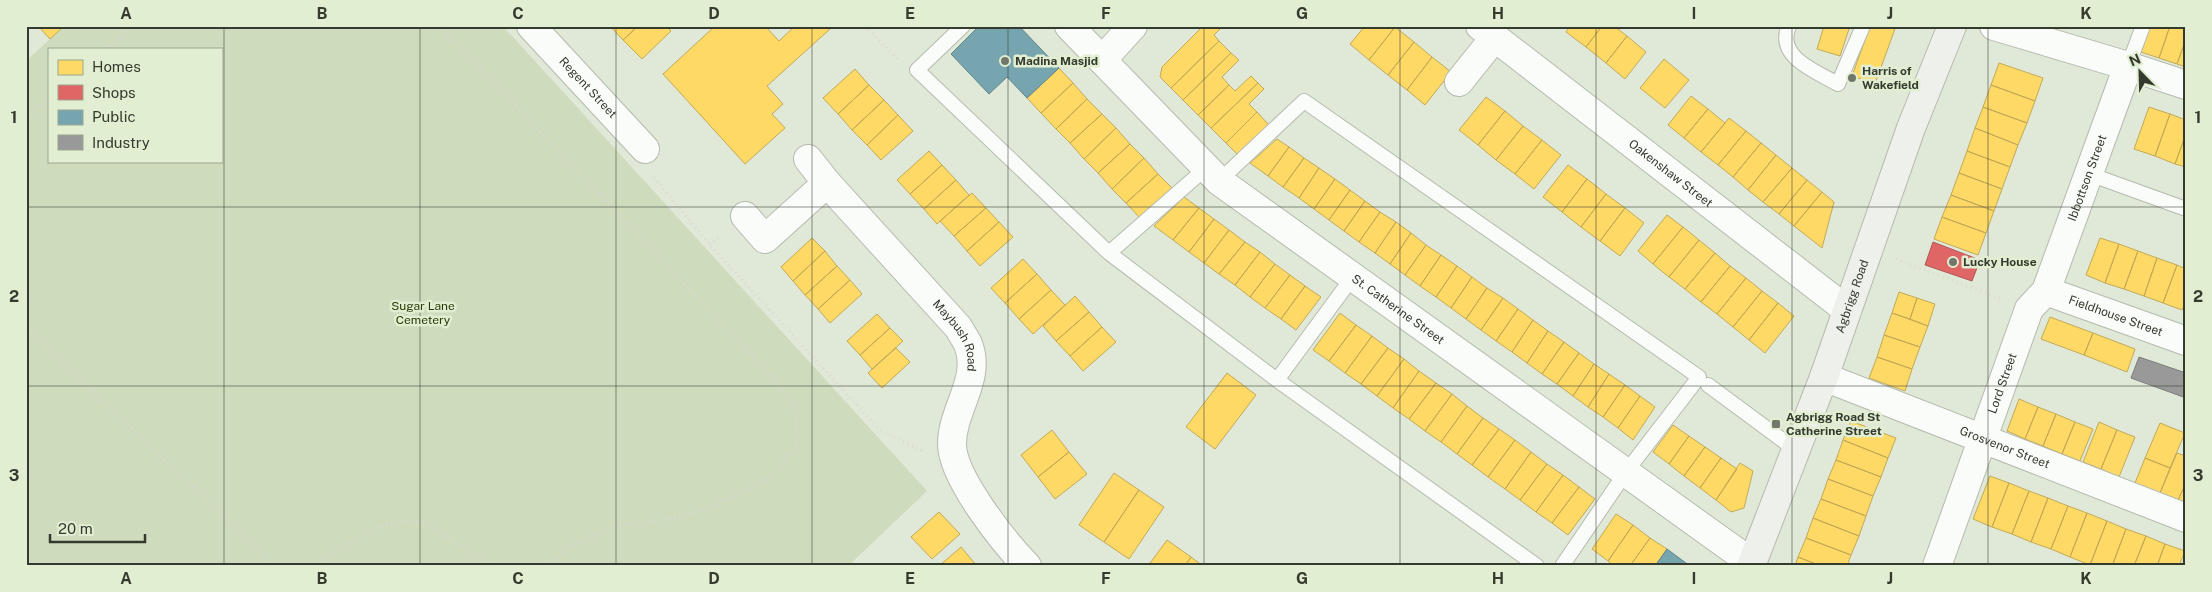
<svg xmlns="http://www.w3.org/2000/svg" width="2212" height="592" viewBox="0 0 2212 592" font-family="'Public Sans',sans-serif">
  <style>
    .green { fill: #cedcbd; fill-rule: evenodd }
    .homes { fill: #ffd966; stroke: #c2a956 }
    .shops { fill: #e06666; stroke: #ad5956 }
    .public { fill: #76a5af; stroke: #628589 }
    .industry { fill: #999; stroke: #7b7c79 }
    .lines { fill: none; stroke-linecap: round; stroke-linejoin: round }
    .lane-casing { stroke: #b5bbae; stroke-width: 16 }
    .street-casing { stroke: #b5bbae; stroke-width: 30 }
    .secondary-casing { stroke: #b5bbae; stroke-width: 30 }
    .path { stroke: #d8dad5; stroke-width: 3; stroke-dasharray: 1 4; stroke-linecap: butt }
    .lane { stroke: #fafcf9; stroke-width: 14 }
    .street { stroke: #fafcf9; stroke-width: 28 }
    .secondary { stroke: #eef0eb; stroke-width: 28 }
    .grid { fill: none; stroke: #353a2f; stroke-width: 1; stroke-opacity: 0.55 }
    .poi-dot { fill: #71776a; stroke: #e1eed1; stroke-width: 2 }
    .labels { text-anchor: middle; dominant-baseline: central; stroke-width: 5; stroke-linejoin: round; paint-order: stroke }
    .poi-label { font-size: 12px; font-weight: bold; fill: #353a2f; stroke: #e1eed1; text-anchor: start }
    .street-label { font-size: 12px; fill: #353a2f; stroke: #e1eed1 }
    .park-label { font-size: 12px; fill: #2a3b08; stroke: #e1eed1 }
    .neatline { fill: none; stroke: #353a2f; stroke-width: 2 }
    .grid-label { font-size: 16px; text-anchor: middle; font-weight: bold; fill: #353a2f }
  </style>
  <rect width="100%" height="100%" fill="#e0e8d7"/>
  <!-- green -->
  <path class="green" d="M 64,26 L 503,26 L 927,491 L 848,566 L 26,566 L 26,61 ZM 49,49 L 221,49 L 221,161 L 49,161 Z"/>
  <!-- homes -->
  <path class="homes" d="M 38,26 L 64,26 L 50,39 Z
    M 610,26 L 638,26 L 623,40 Z
    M 638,26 L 666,26 L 671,31 L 642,59 L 623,40 Z
    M 715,26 L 765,26 L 779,41 L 795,26 L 827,26 L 830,29 L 767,86 L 783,104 L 772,114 L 785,128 L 745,164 L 663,74 Z
    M 1203,26 L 1219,26 L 1221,28 L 1214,35 L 1219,41 L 1171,88 L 1160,77 L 1162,67 Z
    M 1365,26 L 1395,27 L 1369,60 L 1350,44 Z
    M 1570,26 L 1602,26 L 1586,47 L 1566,32 Z
    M 1602,26 L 1614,26 L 1627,36 L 1606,63 L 1586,47 Z
    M 1824,26 L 1850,26 L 1840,56 L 1817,49 Z
    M 1870,26 L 1896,26 L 1875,84 L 1852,76 Z
    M 2150,26 L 2170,26 L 2159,58 L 2141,52 Z
    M 2170,26 L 2186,26 L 2186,39 L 2177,64 L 2159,58 Z
    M 1395,27 L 1414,42 L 1388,75 L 1369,60 Z
    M 1627,36 L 1646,52 L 1625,79 L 1606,63 Z
    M 2186,39 L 2186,67 L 2177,64 Z
    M 1219,41 L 1231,53 L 1183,100 L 1171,88 Z
    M 1414,42 L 1432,57 L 1407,90 L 1388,75 Z
    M 1231,53 L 1239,60 L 1222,77 L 1229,85 L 1198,115 L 1183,100 Z
    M 1432,57 L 1451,72 L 1425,105 L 1407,90 Z
    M 1664,59 L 1689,80 L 1665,108 L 1640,88 Z
    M 1999,63 L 2043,78 L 2035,101 L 1991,85 Z
    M 1059,68 L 1073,83 L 1041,113 L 1027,98 Z
    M 855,69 L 869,85 L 838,114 L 823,98 Z
    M 1251,76 L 1258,83 L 1211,128 L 1198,115 L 1229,85 L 1235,91 Z
    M 1073,83 L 1087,99 L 1056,129 L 1041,113 Z
    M 1258,83 L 1264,89 L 1249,104 L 1257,112 L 1226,143 L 1211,128 Z
    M 869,85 L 884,100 L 852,130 L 838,114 Z
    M 1991,85 L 2035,101 L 2027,123 L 1983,107 Z
    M 1691,96 L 1708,109 L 1684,138 L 1668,125 Z
    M 1486,97 L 1505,111 L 1478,145 L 1459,130 Z
    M 1087,99 L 1102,114 L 1070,143 L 1056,129 Z
    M 884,100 L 898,115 L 867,145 L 852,130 Z
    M 1983,107 L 2027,123 L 2018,145 L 1975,128 Z
    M 2149,107 L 2170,114 L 2155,156 L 2134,149 Z
    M 1708,109 L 1725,123 L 1701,152 L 1684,138 Z
    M 1505,111 L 1523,126 L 1496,160 L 1478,145 Z
    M 1257,112 L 1269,125 L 1238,155 L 1226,143 Z
    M 1102,114 L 1116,128 L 1084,159 L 1070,143 Z
    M 2170,114 L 2186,120 L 2186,134 L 2175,164 L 2155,156 Z
    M 898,115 L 913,131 L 881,160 L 867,145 Z
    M 1729,118 L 1746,131 L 1718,165 L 1701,152 Z
    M 1523,126 L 1542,140 L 1515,174 L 1496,160 Z
    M 1116,128 L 1130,144 L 1098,173 L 1084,159 Z
    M 1975,128 L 2018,145 L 2010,167 L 1967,151 Z
    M 1746,131 L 1761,143 L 1733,177 L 1718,165 Z
    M 2186,134 L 2186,167 L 2175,164 Z
    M 1277,139 L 1289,147 L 1268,176 L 1250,163 Z
    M 1542,140 L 1561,155 L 1534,189 L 1515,174 Z
    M 1761,143 L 1776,155 L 1748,190 L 1733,177 Z
    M 1130,144 L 1144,158 L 1112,189 L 1098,173 Z
    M 1289,147 L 1304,158 L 1283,187 L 1268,176 Z
    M 929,151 L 942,165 L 910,194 L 897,180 Z
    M 1967,151 L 2010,167 L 2002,189 L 1959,173 Z
    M 1776,155 L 1792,168 L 1763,202 L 1748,190 Z
    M 1144,158 L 1158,174 L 1126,203 L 1112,189 Z
    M 1304,158 L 1319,168 L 1299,198 L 1283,187 Z
    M 942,165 L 956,180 L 924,209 L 910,194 Z
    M 1568,165 L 1587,179 L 1562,212 L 1543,197 Z
    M 1319,168 L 1335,179 L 1314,209 L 1299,198 Z
    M 1792,168 L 1807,180 L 1779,214 L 1763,202 Z
    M 1959,173 L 2002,189 L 1994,211 L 1951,195 Z
    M 1158,174 L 1172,188 L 1141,219 L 1126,203 Z
    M 1335,179 L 1350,190 L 1329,220 L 1314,209 Z
    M 1587,179 L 1606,194 L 1581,227 L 1562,212 Z
    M 956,180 L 969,195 L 937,224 L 924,209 Z
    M 1807,180 L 1822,192 L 1794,226 L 1779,214 Z
    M 1350,190 L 1365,201 L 1344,231 L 1329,220 Z
    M 1822,192 L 1834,202 L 1822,248 L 1794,226 Z
    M 972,193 L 986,208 L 954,236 L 940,221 Z
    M 1606,194 L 1625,208 L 1600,241 L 1581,227 Z
    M 1951,195 L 1994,211 L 1986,233 L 1942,217 Z
    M 1184,197 L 1199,208 L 1173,240 L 1154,226 Z
    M 1365,201 L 1380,212 L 1359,242 L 1344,231 Z
    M 986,208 L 999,222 L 967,251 L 954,236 Z
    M 1199,208 L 1214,219 L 1189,252 L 1173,240 Z
    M 1625,208 L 1644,223 L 1620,256 L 1600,241 Z
    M 1380,212 L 1396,222 L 1375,253 L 1359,242 Z
    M 1667,215 L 1683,227 L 1653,264 L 1638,251 Z
    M 1942,217 L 1986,233 L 1978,255 L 1934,239 Z
    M 1214,219 L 1229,230 L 1204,263 L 1189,252 Z
    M 999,222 L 1013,237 L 980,266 L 967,251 Z
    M 1396,222 L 1411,233 L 1390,264 L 1375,253 Z
    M 1683,227 L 1699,240 L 1669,277 L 1653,264 Z
    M 1229,230 L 1245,242 L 1219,274 L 1204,263 Z
    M 1411,233 L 1426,245 L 1405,275 L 1390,264 Z
    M 812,238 L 825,251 L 793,281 L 781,267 Z
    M 2100,238 L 2119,244 L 2105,283 L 2086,275 Z
    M 1699,240 L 1715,253 L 1685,289 L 1669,277 Z
    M 1245,242 L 1260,252 L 1235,285 L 1219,274 Z
    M 2119,244 L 2138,251 L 2124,289 L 2105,283 Z
    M 1426,245 L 1441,255 L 1420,286 L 1405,275 Z
    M 825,251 L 837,266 L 805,295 L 793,281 Z
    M 2138,251 L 2157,258 L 2144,296 L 2124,289 Z
    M 1260,252 L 1275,264 L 1250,297 L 1235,285 Z
    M 1715,253 L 1730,266 L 1701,302 L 1685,289 Z
    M 1441,255 L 1457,266 L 1436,297 L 1420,286 Z
    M 2157,258 L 2177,265 L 2163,303 L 2144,296 Z
    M 1023,259 L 1037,274 L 1005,303 L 991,288 Z
    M 1275,264 L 1290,275 L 1265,308 L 1250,297 Z
    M 2177,265 L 2186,269 L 2186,301 L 2182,310 L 2163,303 Z
    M 837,266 L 850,280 L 818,309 L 805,295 Z
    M 1457,266 L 1472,277 L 1451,308 L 1436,297 Z
    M 1730,266 L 1746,278 L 1717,314 L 1701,302 Z
    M 1037,274 L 1051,290 L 1019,319 L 1005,303 Z
    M 1290,275 L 1305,286 L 1281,319 L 1265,308 Z
    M 1472,277 L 1487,288 L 1466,319 L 1451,308 Z
    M 1746,278 L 1762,291 L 1733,327 L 1717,314 Z
    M 850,280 L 862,294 L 830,323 L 818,309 Z
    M 1305,286 L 1321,297 L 1296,330 L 1281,319 Z
    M 1487,288 L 1503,298 L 1481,330 L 1466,319 Z
    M 1051,290 L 1065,305 L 1033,334 L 1019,319 Z
    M 1762,291 L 1778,303 L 1749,340 L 1733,327 Z
    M 1899,292 L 1917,298 L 1910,319 L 1892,313 Z
    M 1075,296 L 1089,312 L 1056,341 L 1043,326 Z
    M 1503,298 L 1518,309 L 1496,341 L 1481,330 Z
    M 1917,298 L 1935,304 L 1928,326 L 1910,319 Z
    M 1778,303 L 1794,316 L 1765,353 L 1749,340 Z
    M 1518,309 L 1533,320 L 1512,352 L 1496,341 Z
    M 1089,312 L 1102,327 L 1070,356 L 1056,341 Z
    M 1340,313 L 1356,325 L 1329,361 L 1313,350 Z
    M 1892,313 L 1928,326 L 1920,347 L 1884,335 Z
    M 877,314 L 890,328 L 860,355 L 847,341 Z
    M 2050,317 L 2093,333 L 2084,355 L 2041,339 Z
    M 1533,320 L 1548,331 L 1527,363 L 1512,352 Z
    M 1356,325 L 1372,336 L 1345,373 L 1329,361 Z
    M 1102,327 L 1116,342 L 1083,371 L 1070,356 Z
    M 890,328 L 903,341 L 872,369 L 860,355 Z
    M 1548,331 L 1564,342 L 1542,374 L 1527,363 Z
    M 2093,333 L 2135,349 L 2127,372 L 2084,355 Z
    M 1884,335 L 1920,347 L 1912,369 L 1877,357 Z
    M 1372,336 L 1388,348 L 1361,384 L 1345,373 Z
    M 1564,342 L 1579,353 L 1557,384 L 1542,374 Z
    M 896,348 L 910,362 L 882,388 L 868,373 Z
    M 1388,348 L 1404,359 L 1377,396 L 1361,384 Z
    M 1579,353 L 1594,364 L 1573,396 L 1557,384 Z
    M 1877,357 L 1912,369 L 1905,391 L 1869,378 Z
    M 1404,359 L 1419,371 L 1393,408 L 1377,396 Z
    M 1594,364 L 1609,374 L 1588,407 L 1573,396 Z
    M 1419,371 L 1436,383 L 1409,419 L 1393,408 Z
    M 1227,373 L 1256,395 L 1215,449 L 1186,427 Z
    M 1609,374 L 1625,385 L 1603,417 L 1588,407 Z
    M 1436,383 L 1452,394 L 1425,431 L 1409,419 Z
    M 1625,385 L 1640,396 L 1618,428 L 1603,417 Z
    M 1452,394 L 1467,406 L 1441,442 L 1425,431 Z
    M 1640,396 L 1655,407 L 1633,440 L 1618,428 Z
    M 2019,399 L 2038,407 L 2025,439 L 2007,431 Z
    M 1467,406 L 1483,418 L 1457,454 L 1441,442 Z
    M 2038,407 L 2056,414 L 2043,446 L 2025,439 Z
    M 2056,414 L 2075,422 L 2062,454 L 2043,446 Z
    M 1483,418 L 1499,429 L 1472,465 L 1457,454 Z
    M 1851,421 L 1896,438 L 1888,458 L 1843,440 Z
    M 2075,422 L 2093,429 L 2080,461 L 2062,454 Z
    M 2099,422 L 2117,430 L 2101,469 L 2083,462 Z
    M 2160,423 L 2185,433 L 2170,468 L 2145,458 Z
    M 1673,425 L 1689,436 L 1669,464 L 1653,452 Z
    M 1499,429 L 1515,440 L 1488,477 L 1472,465 Z
    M 1052,430 L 1069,452 L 1038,477 L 1021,455 Z
    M 2117,430 L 2135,437 L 2119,477 L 2101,469 Z
    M 1689,436 L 1705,447 L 1684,476 L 1669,464 Z
    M 1515,440 L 1531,452 L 1505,489 L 1488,477 Z
    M 1843,440 L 1888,458 L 1881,477 L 1836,460 Z
    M 1705,447 L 1721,458 L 1700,488 L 1684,476 Z
    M 1069,452 L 1087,474 L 1055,499 L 1038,477 Z
    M 1531,452 L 1547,464 L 1520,500 L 1505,489 Z
    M 2177,453 L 2186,456 L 2186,483 L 2178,500 L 2160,493 Z
    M 1721,458 L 1737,469 L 1716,500 L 1700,488 Z
    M 2145,458 L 2170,468 L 2160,493 L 2135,483 Z
    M 1836,460 L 1881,477 L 1873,496 L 1828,479 Z
    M 1740,463 L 1753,471 L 1744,508 L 1731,512 L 1716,500 Z
    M 1547,464 L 1563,475 L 1536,512 L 1520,500 Z
    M 1114,473 L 1139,490 L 1104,542 L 1079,525 Z
    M 1563,475 L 1579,487 L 1552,523 L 1536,512 Z
    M 1990,476 L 2009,483 L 1992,527 L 1973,519 Z
    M 1828,479 L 1873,496 L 1866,516 L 1821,499 Z
    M 2009,483 L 2029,491 L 2012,534 L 1992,527 Z
    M 2186,483 L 2186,503 L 2178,500 Z
    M 1579,487 L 1595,499 L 1568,535 L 1552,523 Z
    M 1139,490 L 1164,507 L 1129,559 L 1104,542 Z
    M 2029,491 L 2048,498 L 2031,542 L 2012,534 Z
    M 2048,498 L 2068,506 L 2051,549 L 2031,542 Z
    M 1821,499 L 1866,516 L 1859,536 L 1813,518 Z
    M 2068,506 L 2087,513 L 2070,557 L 2051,549 Z
    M 939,512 L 960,534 L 932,559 L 911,537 Z
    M 2087,513 L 2107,521 L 2090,565 L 2070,557 Z
    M 1616,514 L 1633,525 L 1608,561 L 1592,549 Z
    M 1813,518 L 1859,536 L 1851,555 L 1806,538 Z
    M 2107,521 L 2126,529 L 2112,566 L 2093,566 L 2090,565 Z
    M 1633,525 L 1650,538 L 1630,566 L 1614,566 L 1608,561 Z
    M 2126,529 L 2146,536 L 2134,566 L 2112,566 Z
    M 2146,536 L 2165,544 L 2157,566 L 2134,566 Z
    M 1650,538 L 1667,549 L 1655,566 L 1630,566 Z
    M 1806,538 L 1851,555 L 1847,566 L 1821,566 L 1798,557 Z
    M 1167,540 L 1191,557 L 1185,566 L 1148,566 Z
    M 2165,544 L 2185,551 L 2179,566 L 2157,566 Z
    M 961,547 L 977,566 L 939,566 Z
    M 1191,557 L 1203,566 L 1185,566 Z
    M 1798,557 L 1821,566 L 1795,566 Z"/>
  <!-- shops -->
  <path class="shops" d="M 1933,242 L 1980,260 L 1972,281 L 1925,265 Z"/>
  <!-- public -->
  <path class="public" d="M 979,26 L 1019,26 L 1059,68 L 1027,98 L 1007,77 L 989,94 L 951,54 Z
    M 1667,549 L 1690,566 L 1655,566 Z"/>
  <!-- industry -->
  <path class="industry" d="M 2139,357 L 2186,373 L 2186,398 L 2131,378 Z"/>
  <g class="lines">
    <defs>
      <path id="lane" d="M 963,26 L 917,70 L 1109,253 L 1277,380 L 1537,566
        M 1789,26 C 1775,57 1817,72 1838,84 L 1863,26
        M 2128,66 L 2143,26
        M 2089,174 L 2186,209
        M 1219,181 L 1304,101 L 1699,377 L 1626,472 L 1562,566
        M 1109,253 L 1206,168
        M 1277,380 L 1352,278
        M 1708,385 L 1796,450"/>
      <g id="street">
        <path id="s1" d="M 531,26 L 645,149"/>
        <path id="s2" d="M 1069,26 L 1219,181 L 1752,563"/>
        <path id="s3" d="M 1480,26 L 1847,310"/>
        <path d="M 1994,26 L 2128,66 L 2186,85"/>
        <path d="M 1102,60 L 1133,26"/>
        <path d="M 1459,82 L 1495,37"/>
        <path id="s4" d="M 808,159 L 827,183 L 958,327 C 961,332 965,338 968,344 C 982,379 952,409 952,444 C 952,477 1003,541 1027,566"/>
        <path d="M 745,216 L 765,239 L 827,183"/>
        <path id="s5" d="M 2046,291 L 2186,341"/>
        <path id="s6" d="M 1824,377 L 2186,518"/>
        <path id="s7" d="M 1937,566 L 2029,309 L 2046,291 L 2128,66"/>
      </g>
      <g id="secondary">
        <path id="s8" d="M 1751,566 L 1824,377 L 1911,128 L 1952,26"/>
      </g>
    </defs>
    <!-- lane casing -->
    <use href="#lane" class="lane-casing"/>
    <!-- street casing -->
    <use href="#street" class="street-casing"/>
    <!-- secondary casing -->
    <use href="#secondary" class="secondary-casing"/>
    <!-- path -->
    <path class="path" d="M 440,26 L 778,383 L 796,413 L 797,446 L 779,471 L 740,494 L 685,516 L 612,527 L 571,546 L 550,563 L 539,566
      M 865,26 L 897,59
      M 107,49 L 133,26
      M 26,119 L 49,99
      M 654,177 L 710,245 L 879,429 L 924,452
      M 710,245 L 721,235
      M 1896,259 L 2002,299
      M 26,328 L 261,552 L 268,566
      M 312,566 L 375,528 L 399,522 L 422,521 L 482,560 L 498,566"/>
    <!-- lane -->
    <use href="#lane" class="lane"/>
    <!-- street -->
    <use href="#street" class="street"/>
    <!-- secondary -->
    <use href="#secondary" class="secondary"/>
  </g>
  <!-- grid -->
  <path class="grid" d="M 224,26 L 224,566M 420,26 L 420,566M 616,26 L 616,566M 812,26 L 812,566M 1008,26 L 1008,566M 1204,26 L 1204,566M 1400,26 L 1400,566M 1596,26 L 1596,566M 1792,26 L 1792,566M 1988,26 L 1988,566M 26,207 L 2186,207M 26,386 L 2186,386"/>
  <!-- markers -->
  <g class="poi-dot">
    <circle cx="1005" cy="61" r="5"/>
    <circle cx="1852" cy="78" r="5"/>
    <circle cx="1953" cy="262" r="5"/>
    <rect x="1771" y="419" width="10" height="10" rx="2.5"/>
  </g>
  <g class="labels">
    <!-- poi labels -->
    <g class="poi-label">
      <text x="1015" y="61">Madina Masjid</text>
      <text x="1862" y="71">Harris of<tspan x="1862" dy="14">Wakefield</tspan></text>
      <text x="1963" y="262">Lucky House</text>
      <text x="1786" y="417">Agbrigg Road St<tspan x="1786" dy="14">Catherine Street</tspan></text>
    </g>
    <!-- street labels -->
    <g class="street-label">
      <text stroke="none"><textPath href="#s1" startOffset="84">Regent Street</textPath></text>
      <text stroke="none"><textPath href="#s3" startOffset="241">Oakenshaw Street</textPath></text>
      <text stroke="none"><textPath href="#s7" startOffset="418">Ibbottson Street</textPath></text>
      <text stroke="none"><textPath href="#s8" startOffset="288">Agbrigg Road</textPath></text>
      <text stroke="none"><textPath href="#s2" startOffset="436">St. Catherine Street</textPath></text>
      <text stroke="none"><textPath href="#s5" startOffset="74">Fieldhouse Street</textPath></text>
      <text stroke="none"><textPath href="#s4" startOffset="232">Maybush Road</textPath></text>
      <text stroke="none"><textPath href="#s7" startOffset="194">Lord Street</textPath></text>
      <text stroke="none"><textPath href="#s6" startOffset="194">Grosvenor Street</textPath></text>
    </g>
    <!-- park labels -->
    <g class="park-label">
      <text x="423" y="306">Sugar Lane<tspan x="423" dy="14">Cemetery</tspan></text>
    </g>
  </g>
  <!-- border -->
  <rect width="2212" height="592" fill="none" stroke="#e1eed1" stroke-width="55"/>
  <!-- legend -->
  <rect x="48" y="48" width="175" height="115" fill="#e1eed1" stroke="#9ca690"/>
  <rect x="58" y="60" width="25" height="15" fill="#ffd966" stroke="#9ca690"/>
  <text x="92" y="72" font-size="15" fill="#353a2f">Homes</text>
  <rect x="58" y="85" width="25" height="15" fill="#e06666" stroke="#9ca690"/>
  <text x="92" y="98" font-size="15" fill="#353a2f">Shops</text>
  <rect x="58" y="110" width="25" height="15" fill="#76a5af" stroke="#9ca690"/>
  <text x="92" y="122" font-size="15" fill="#353a2f">Public</text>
  <rect x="58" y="135" width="25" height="15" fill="#999999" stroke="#9ca690"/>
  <text x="92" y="148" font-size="15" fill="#353a2f">Industry</text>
  <!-- north arrow -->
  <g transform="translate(2140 72) rotate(337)" stroke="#e1eed1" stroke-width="4" paint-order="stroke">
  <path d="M0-4L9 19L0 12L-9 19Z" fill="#353a2f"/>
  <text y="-8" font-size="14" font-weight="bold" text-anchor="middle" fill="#353a2f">N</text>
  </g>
  <!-- scale -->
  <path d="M50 534v8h95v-8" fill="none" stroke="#353a2f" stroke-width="2.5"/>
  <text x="58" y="534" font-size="15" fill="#353a2f" stroke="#e1eed1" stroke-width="4" paint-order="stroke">20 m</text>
  <rect x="28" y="28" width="2156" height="536" class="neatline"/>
  <g class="grid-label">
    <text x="126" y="19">A</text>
    <text x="322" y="19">B</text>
    <text x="518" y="19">C</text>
    <text x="714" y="19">D</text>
    <text x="910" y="19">E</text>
    <text x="1106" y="19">F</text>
    <text x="1302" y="19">G</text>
    <text x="1498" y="19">H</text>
    <text x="1694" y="19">I</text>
    <text x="1890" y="19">J</text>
    <text x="2086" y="19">K</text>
    <text x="14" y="123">1</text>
    <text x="2198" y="123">1</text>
    <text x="14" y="302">2</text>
    <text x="2198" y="302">2</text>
    <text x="14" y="481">3</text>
    <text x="2198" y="481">3</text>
    <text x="126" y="584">A</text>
    <text x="322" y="584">B</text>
    <text x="518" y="584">C</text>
    <text x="714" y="584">D</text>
    <text x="910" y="584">E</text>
    <text x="1106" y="584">F</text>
    <text x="1302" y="584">G</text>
    <text x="1498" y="584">H</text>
    <text x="1694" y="584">I</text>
    <text x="1890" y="584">J</text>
    <text x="2086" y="584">K</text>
  </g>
</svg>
